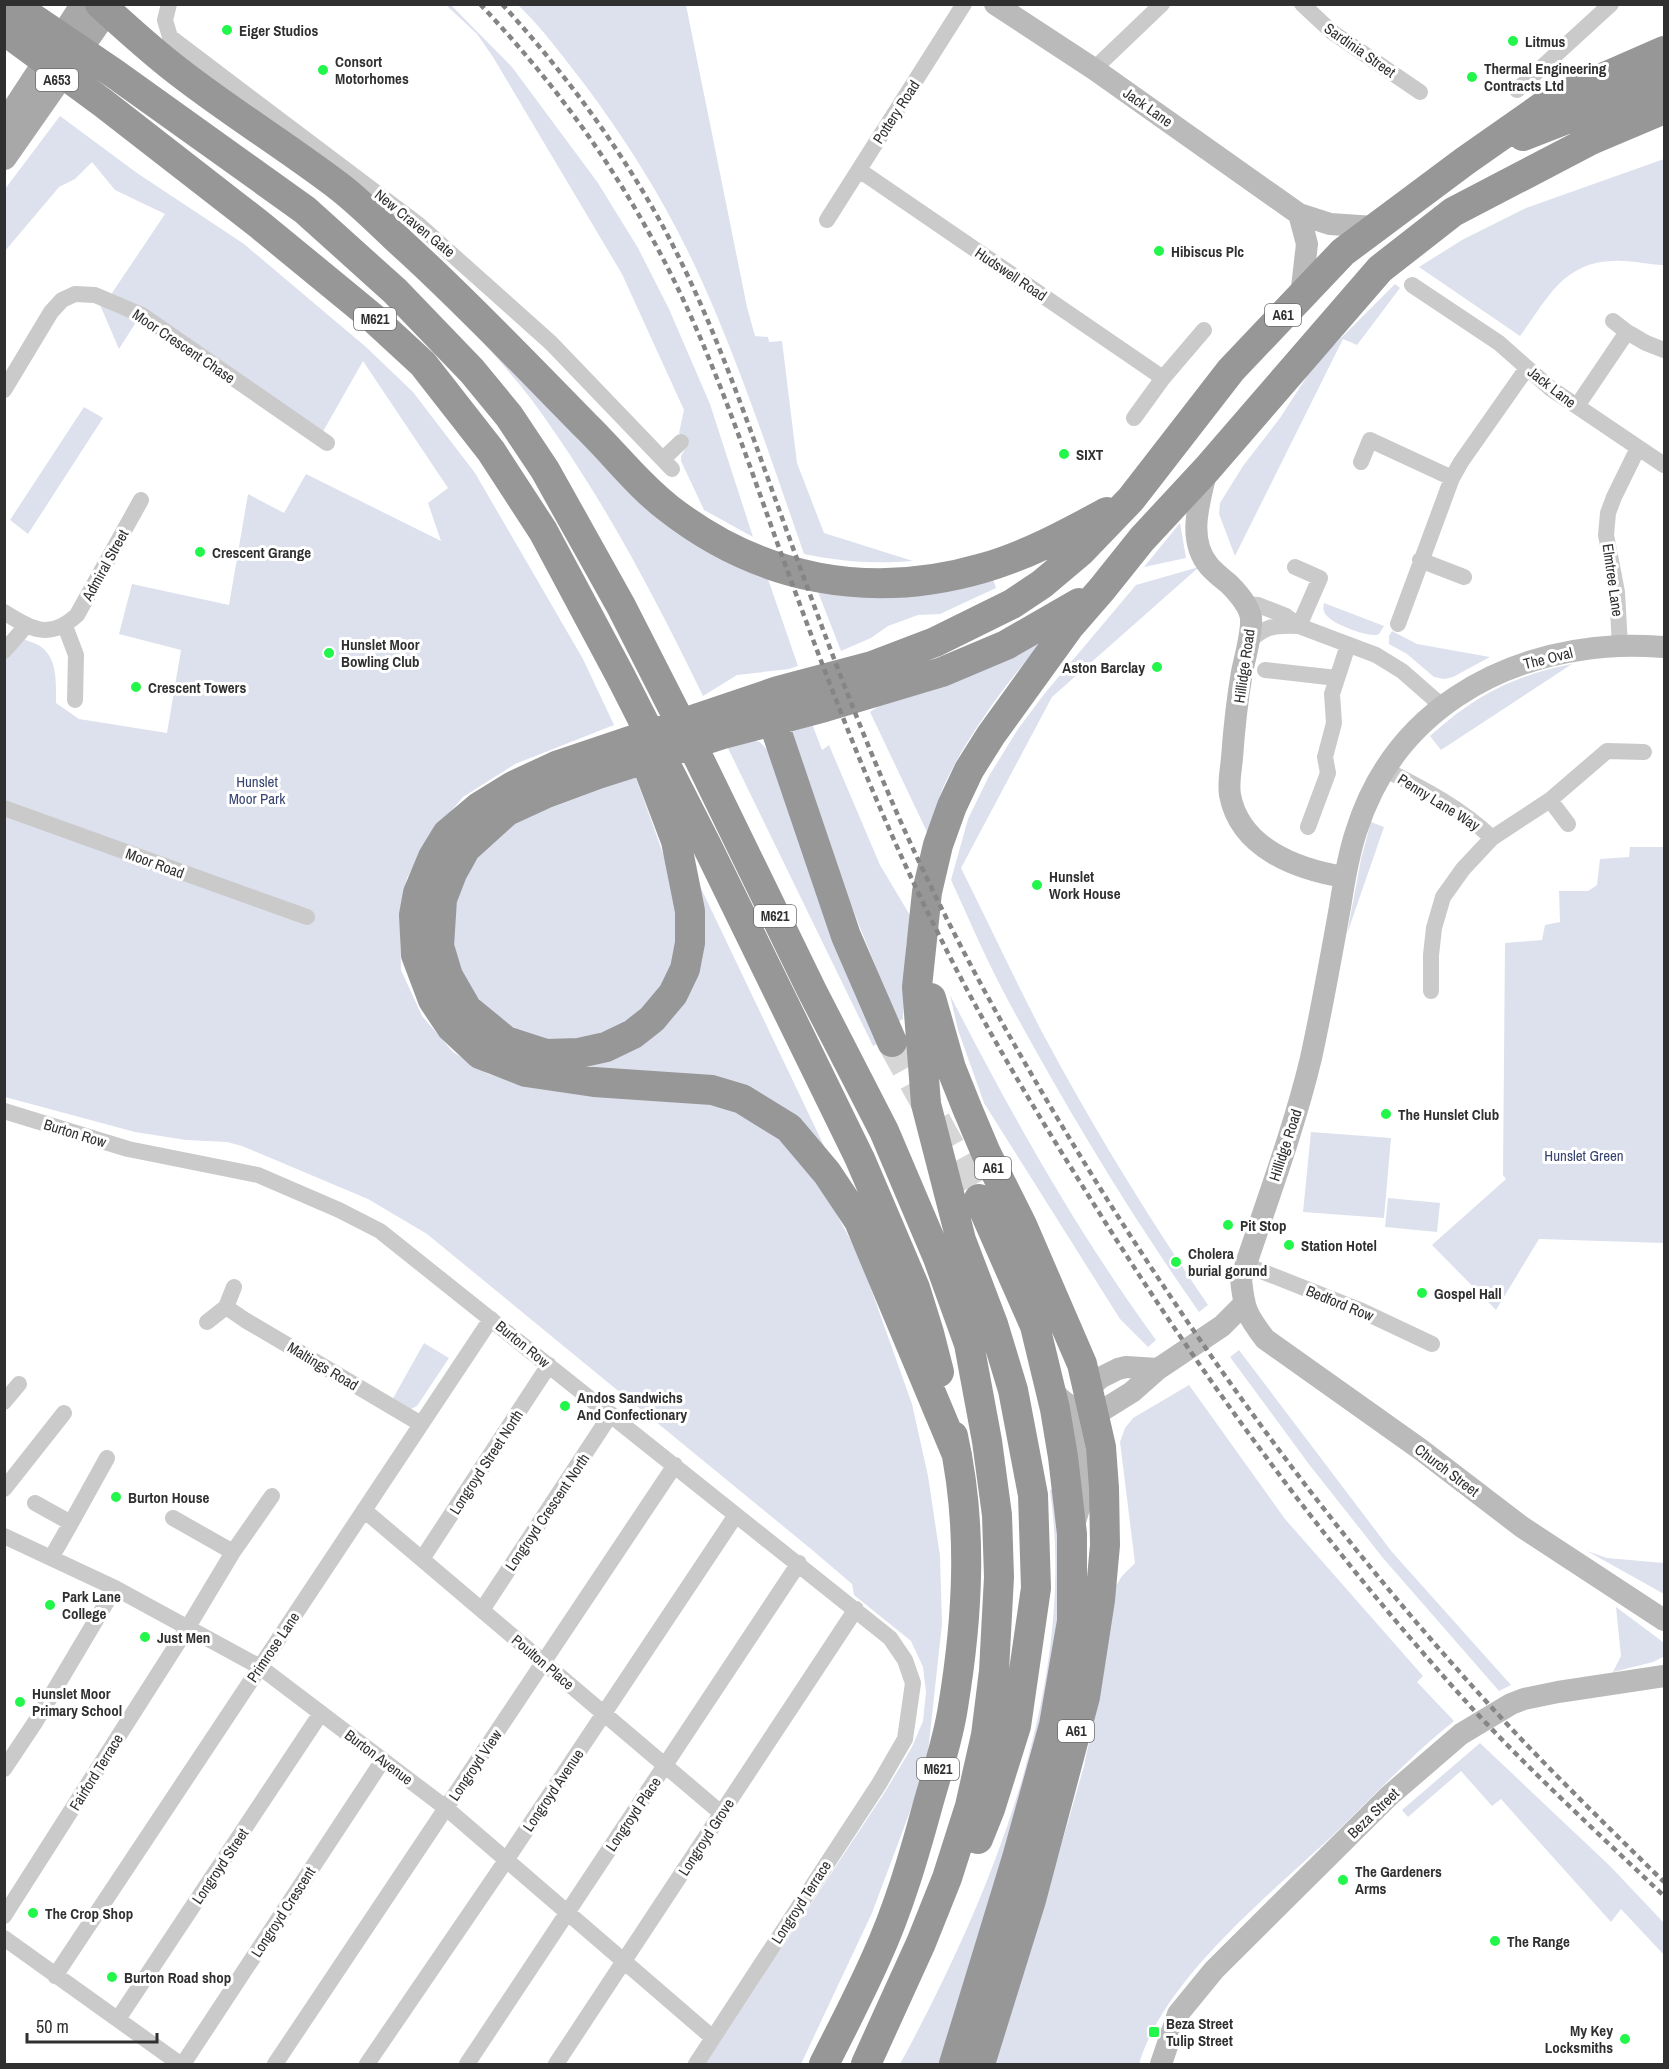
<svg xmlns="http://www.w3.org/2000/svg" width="1669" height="2069" viewBox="0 0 1669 2069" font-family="'Archivo Narrow',sans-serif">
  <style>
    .green { fill: #dde1ee }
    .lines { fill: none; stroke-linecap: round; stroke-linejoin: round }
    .highway-tunnel { stroke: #d6d6d6; stroke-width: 30; stroke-dasharray: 30 15; stroke-linecap: butt }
    .street { stroke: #cacaca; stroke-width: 16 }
    .secondary { stroke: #bababa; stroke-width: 22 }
    .primary { stroke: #a8a8a8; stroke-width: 26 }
    .highway { stroke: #979797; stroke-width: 30 }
    .rail { stroke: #858585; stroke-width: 4.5; stroke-dasharray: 6 4.5; stroke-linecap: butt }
    .poi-dot { fill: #23f64a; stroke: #fff; stroke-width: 2 }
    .labels { text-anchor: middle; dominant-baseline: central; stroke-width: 6; stroke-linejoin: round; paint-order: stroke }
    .shield { fill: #fff; stroke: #6e6e6e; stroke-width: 1.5 }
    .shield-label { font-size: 14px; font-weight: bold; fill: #303030 }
    .poi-label { font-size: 15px; font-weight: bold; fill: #303030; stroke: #fff; text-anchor: start }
    .street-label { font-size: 15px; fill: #303030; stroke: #fff }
    .park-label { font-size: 15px; fill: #384470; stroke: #fff }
  </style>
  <rect width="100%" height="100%" fill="#fff"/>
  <!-- green -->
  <path class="green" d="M 446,5 L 451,5 L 512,67 L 598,183 L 638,248 L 669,309 L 710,404 L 753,537 L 704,510 L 681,461 L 681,456 L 689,443 L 679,433 L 684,410 L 622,274 L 493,57 L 477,34 Z
    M 518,5 L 686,5 L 747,307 L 755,336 L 768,337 L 769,342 L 782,341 L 797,463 L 824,533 L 913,561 C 872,564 844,562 804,554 C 772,462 741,368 701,279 C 669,208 628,142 582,81 C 561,54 542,28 518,5 Z
    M 60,116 L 137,173 L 244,244 L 366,347 L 413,392 L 475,473 L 583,659 L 614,725 L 515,764 L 463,797 L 431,835 L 407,878 L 400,917 L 401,970 L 422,1016 L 453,1052 L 488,1074 L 535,1088 L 684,1098 L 741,1113 L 782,1139 L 820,1183 L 860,1258 L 912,1404 L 928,1476 L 940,1556 L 942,1624 L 928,1752 L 915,1798 L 872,1913 L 801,2064 L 705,2064 L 885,1792 L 912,1747 L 923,1721 L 926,1692 L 923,1667 L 911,1641 L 854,1595 L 852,1584 L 811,1549 L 427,1234 L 368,1199 L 242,1146 L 227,1142 L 186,1140 L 135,1132 L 5,1097 L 4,651 L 18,637 C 25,640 33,642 40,646 C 58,658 56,684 56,703 L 79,719 L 167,733 L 181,650 L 119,634 L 132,584 L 229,605 L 248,494 L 284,513 L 306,474 L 441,541 L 428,503 L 448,488 L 363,361 L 321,435 L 110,296 L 165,214 L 115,190 L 92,162 L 75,179 L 59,187 L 5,251 L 5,189 Z
    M 1664,159 L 1664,265 C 1647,265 1631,260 1614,261 C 1562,262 1547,300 1520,336 L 1419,267 L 1462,240 L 1526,208 Z
    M 1395,284 L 1400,288 L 1357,345 L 1343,339 L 1235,556 L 1219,514 L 1220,503 L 1243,466 L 1280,418 L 1315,364 Z
    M 97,298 L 140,316 L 119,349 Z
    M 466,323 L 735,566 L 768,579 L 798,666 L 789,669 L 737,675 L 703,696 C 653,593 600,492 531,399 C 511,373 488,348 466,323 Z
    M 84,407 L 103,418 L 28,534 L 10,520 Z
    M 1180,523 L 1186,558 L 1144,567 Z
    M 1199,567 L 1052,697 L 961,868 C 988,922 1014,978 1042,1032 C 1092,1126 1148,1217 1208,1305 L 1199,1312 C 1130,1214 1067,1109 1010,1004 C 988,964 970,921 951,880 L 968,819 L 989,776 L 1018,729 L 1045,693 L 1136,585 Z
    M 993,579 L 996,588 L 940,614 L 918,615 L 888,626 L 871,638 L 841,651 L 818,592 Z
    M 1324,603 L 1384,626 L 1379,634 C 1371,639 1333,624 1327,616 C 1323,612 1323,608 1324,603 Z
    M 1392,631 L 1417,644 L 1490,657 L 1453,677 L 1444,679 L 1434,677 L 1407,654 L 1389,644 L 1389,636 Z
    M 1049,634 C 1010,678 972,728 946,781 C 938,798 934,816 928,834 L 870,712 L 879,706 Z
    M 1572,664 L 1441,750 L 1430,736 C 1476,695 1512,676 1572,664 Z
    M 811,721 L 822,750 L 829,745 L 880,865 L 911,917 L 906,945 L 903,1019 L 898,1022 L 841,880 L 791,730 Z
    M 748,739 L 760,742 L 770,753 L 880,1043 L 873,1046 L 725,742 Z
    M 635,775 L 671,876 L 681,924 L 669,981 L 646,1012 L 608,1036 L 568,1045 L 531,1038 L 498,1022 L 470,994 L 455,962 L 452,922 L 459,888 L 480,854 L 513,823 L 557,801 Z
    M 1371,822 L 1384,827 L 1347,934 L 1361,859 Z
    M 1630,847 L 1664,847 L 1664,1243 L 1539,1239 L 1496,1310 L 1432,1245 L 1506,1179 L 1503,1175 L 1505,943 L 1542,940 L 1545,925 L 1560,922 L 1559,891 L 1588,891 L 1597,885 L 1600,859 L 1629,857 Z
    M 699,884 L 835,1169 L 806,1133 L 613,1076 L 582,1065 C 606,1061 627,1056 646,1040 Z
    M 950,995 C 1011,1114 1077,1232 1156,1340 L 1148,1347 L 1120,1319 L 984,1103 L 958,1030 Z
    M 1311,1132 L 1391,1138 L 1384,1218 L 1303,1212 Z
    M 1388,1198 L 1440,1203 L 1437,1232 L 1385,1227 Z
    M 424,1343 L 449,1358 L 417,1406 L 409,1410 L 391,1402 Z
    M 1239,1350 L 1392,1552 L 1511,1685 L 1499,1691 L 1383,1558 L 1308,1463 L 1230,1357 Z
    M 1189,1385 L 1285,1519 L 1423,1676 L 1417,1682 L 1454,1721 C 1410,1756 1372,1798 1331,1837 C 1267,1897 1164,1979 1139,2064 L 990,2064 L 1059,1853 L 1084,1766 L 1098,1699 L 1114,1589 L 1122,1576 L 1135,1563 L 1120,1442 L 1125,1428 L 1133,1418 Z
    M 1056,1489 L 1061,1606 L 1045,1725 L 942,2064 L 900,2064 C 991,1897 1078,1685 1050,1490 Z
    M 1587,1551 L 1607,1558 L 1664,1563 L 1664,1594 Z
    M 1616,1607 L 1663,1642 L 1664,1652 L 1663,1657 L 1653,1662 L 1613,1672 L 1621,1656 Z
    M 1480,1743 L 1611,1867 L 1664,1923 L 1664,1955 L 1621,1909 L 1611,1922 L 1501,1799 L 1492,1806 L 1461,1771 L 1408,1817 L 1402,1810 Z"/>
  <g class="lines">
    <!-- highway-tunnel -->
    <path class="highway-tunnel" d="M 892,1042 L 979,1199"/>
    <!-- street -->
    <path class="street" d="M 169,4 L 165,20 L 170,37 L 419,225 L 551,343 L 672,469
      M 1302,4 L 1332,32 L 1420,92
      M 1094,69 L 1162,4
      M 1517,90 L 1611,4
      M 859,170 L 1163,378
      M 827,220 L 964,4
      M 1412,285 L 1499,343 L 1550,388 L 1664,465
      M 1613,321 L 1627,332
      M 4,390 L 51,312 L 62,300 L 75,294 L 95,295 L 142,315 L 327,443
      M 1577,406 L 1627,332 L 1646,343 L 1664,350
      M 1134,418 L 1163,378 L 1204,330
      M 663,459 L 681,442
      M 1361,462 L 1370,440 L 1452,478
      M 1420,560 L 1464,577
      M 1295,567 L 1320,578 L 1299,626
      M 1246,604 L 1258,605 L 1286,616 L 1299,626 L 1376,655 L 1402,671 L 1442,706
      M 4,612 C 32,630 50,640 77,615 L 141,500
      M 1398,624 L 1452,478 L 1461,462 L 1527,368
      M 65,626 L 76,655 L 75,700
      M 1247,643 C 1265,626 1273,625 1298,626
      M 1620,646 L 1617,592 L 1606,535 L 1608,513 L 1614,497 L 1638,448
      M 4,651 L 26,626
      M 1265,670 L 1337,678
      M 1384,769 C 1422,788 1461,808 1492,838
      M 1550,800 L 1568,824
      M 4,808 L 307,917
      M 1308,827 L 1328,773 L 1325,757 L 1334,723 L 1332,694 L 1348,645
      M 1431,991 L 1431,955 L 1434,928 L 1443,897 L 1463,869 L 1492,838 L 1550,800 L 1607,751 L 1644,752
      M 4,1111 L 128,1149 L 258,1175 L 339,1210 L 380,1231 L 890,1638 L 905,1660 L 913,1683 L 905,1739 L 879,1784 L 696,2064
      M 1246,1265 L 1362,1311 L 1432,1344
      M 226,1307 L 245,1320 L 421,1424
      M 207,1322 L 226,1307 L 234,1287
      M 4,1402 L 19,1384
      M 4,1489 L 64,1413
      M 35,1503 L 71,1523 L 51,1558
      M 364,1510 L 721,1813
      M 173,1518 L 233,1552
      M 71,1523 L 107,1458
      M 4,1536 L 115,1588 L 260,1667 L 446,1808 L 713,2038
      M 422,1559 L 549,1365
      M 482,1610 L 611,1414
      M 4,1769 L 36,1721 L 115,1588
      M 4,1916 L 188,1627 L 233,1552 L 272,1496
      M 4,1938 L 180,2064
      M 55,1976 L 491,1319
      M 118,2019 L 321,1713
      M 183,2064 L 383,1760
      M 275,2064 L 675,1465
      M 367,2064 L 507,1859 L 736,1515
      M 467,2064 L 799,1563
      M 556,2064 L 856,1609"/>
    <!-- secondary -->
    <path class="secondary" d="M 995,4 L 1094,69 L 1299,214 L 1330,224 L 1374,227
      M 1299,214 L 1307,244 L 1301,296
      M 1207,469 C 1200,500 1186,539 1209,566 C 1215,573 1222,578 1229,584 C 1238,593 1249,605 1251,618 C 1252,634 1245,657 1242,672 C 1237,701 1234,730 1232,758 C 1231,770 1228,783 1230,795 C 1240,848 1296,869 1344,877
      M 1664,647 C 1650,646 1634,645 1619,646 C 1499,652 1393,713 1356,832 C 1348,856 1344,881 1340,907 C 1331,957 1322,1008 1311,1058 C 1293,1133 1265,1206 1241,1279 C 1244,1309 1246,1314 1265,1339 L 1420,1449 L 1522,1527 L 1664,1620
      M 1049,1387 C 1063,1403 1074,1411 1095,1415 L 1132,1392 L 1158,1369 L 1222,1326 L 1243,1305
      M 1074,1525 L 1086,1485 L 1079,1437 L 1078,1412 L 1089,1388 L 1100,1378 L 1118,1369 L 1126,1367 L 1158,1369
      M 1161,2064 L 1178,2014 L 1214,1970 L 1389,1796 L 1461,1734 L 1511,1704 L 1524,1699 L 1558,1692 L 1664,1676"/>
    <!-- primary -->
    <path class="primary" d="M 4,126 L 84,4
      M 4,157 L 111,4"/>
    <!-- highway -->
    <path class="highway" d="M 12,4 L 115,74 L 305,210 L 395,291 L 472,371 L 509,416 L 545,470 L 621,606 L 700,761 L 812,991 L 884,1131 L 938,1258 L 969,1344 L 987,1441 L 997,1515 L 999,1577 L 994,1671 L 986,1735 L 970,1806 L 947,1878 L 921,1943 L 866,2064
      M 100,4 C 123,25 146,46 170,65 C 225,109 285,145 341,188 C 365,207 387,230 409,250 C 470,306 527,366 585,425 C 613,452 637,484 668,508 C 760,580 870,601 983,568 C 1026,556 1068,533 1107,512
      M 4,30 L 103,103 L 260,225 L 372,317 L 423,364 L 491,451 L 543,531 L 621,677 L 706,844 L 860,1159 L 915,1288 L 929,1333 L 939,1372
      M 1523,136 L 1664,81
      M 774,702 L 773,721 L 846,936 L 892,1042
      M 647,764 L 676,841 L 690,911 L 690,943 L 685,969 L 673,994 L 652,1019 L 633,1034 L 606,1047 L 579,1053 L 546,1054 L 506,1041 L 467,1009 L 448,976 L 439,946 L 442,899 L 452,873 L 466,848 L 507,811 L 544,794 L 598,774 L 723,734 L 825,707 L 942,672 L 1006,645 L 1079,603
      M 931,998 L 951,1068 L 967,1108 L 986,1153 L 1022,1225 L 1082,1364 L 1101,1447 L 1104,1488 L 1105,1545 L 1100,1600 L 1085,1697 L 1031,1900 L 980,2064
      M 957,1455 L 859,1221 L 827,1173 L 789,1128 L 742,1099 L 712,1090 L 594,1082 L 526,1072 L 480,1054 L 451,1027 L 433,1000 L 416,955 L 414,915 L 418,893 L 433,857 L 447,834 L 479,807 L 513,786 L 556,766 L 778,691 L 872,666 L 935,642 L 1012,604 L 1042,584 L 1080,552 L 1131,499 L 1231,370 L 1343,252 L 1465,161 L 1552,100 L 1664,51
      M 978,1839 L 990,1809 L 1016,1726 L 1036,1588 L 1033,1495 L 1013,1390 L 993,1324 L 961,1240 L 926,1104 L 917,987 L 927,892 L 938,845 L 952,806 L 969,770 L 991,735 L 1069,627 L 1102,589 L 1142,539 L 1207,469 L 1380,269 L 1453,212 L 1591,140 L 1664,109
      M 824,2064 C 842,2029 860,1994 876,1958 C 898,1910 913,1859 927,1808 C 936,1775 948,1741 953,1707 C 968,1616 973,1526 953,1436
      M 954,2064 L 1017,1858 L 1054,1725 L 1072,1621 L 1072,1534 L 1063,1457 L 1055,1409 L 1035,1326 L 979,1199"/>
    <!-- rail -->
    <path class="rail" d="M 480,4 C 547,75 601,147 648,231 C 704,330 740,439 778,545 C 826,676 875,808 938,933 C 983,1025 1036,1112 1090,1198 C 1202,1378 1328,1549 1470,1706 C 1531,1772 1599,1834 1664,1896
      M 502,4 C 563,71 616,142 660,221 C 707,307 739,398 772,490 C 810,595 848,701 893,804 C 951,938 1023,1064 1100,1188 C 1213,1368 1340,1541 1483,1698 C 1541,1762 1603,1822 1664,1882"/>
  </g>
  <!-- markers -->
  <g class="poi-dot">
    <circle cx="227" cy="30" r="6"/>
    <circle cx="1513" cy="41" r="6"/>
    <circle cx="323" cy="70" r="6"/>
    <circle cx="1472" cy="77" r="6"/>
    <circle cx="1159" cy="251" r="6"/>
    <circle cx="1064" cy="454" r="6"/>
    <circle cx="200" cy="552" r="6"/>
    <circle cx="329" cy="653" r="6"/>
    <circle cx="1157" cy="667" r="6"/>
    <circle cx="136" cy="687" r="6"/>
    <circle cx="1037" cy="885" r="6"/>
    <circle cx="1386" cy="1114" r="6"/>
    <circle cx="1228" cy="1225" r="6"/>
    <circle cx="1289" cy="1245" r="6"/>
    <circle cx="1176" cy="1262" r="6"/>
    <circle cx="1422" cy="1293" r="6"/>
    <circle cx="565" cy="1406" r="6"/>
    <circle cx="116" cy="1497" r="6"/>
    <circle cx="50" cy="1605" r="6"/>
    <circle cx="145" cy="1637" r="6"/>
    <circle cx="20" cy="1702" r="6"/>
    <circle cx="1343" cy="1880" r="6"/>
    <circle cx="33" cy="1913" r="6"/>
    <circle cx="1495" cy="1941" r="6"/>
    <circle cx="112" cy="1977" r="6"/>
    <rect x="1148" y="2026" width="12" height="12" rx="3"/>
    <circle cx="1625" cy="2039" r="6"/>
  </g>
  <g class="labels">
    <!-- shield labels -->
    <g class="shield">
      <rect x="36" y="69" width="42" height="22" rx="4.5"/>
      <rect x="1265" y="304" width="36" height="22" rx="4.5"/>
      <rect x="354" y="308" width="42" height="22" rx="4.5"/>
      <rect x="754" y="905" width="42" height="22" rx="4.5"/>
      <rect x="975" y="1157" width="36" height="22" rx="4.5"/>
      <rect x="1058" y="1720" width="36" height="22" rx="4.5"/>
      <rect x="917" y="1758" width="42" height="22" rx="4.5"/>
    </g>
    <g class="shield-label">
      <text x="57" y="80">A653</text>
      <text x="1283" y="315">A61</text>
      <text x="375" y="319">M621</text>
      <text x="775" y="916">M621</text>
      <text x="993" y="1168">A61</text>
      <text x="1076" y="1731">A61</text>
      <text x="938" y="1769">M621</text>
    </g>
    <!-- poi labels -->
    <g class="poi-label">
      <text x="239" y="30">Eiger Studios</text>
      <text x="1525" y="41">Litmus</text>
      <text x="335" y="61">Consort<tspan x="335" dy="17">Motorhomes</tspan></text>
      <text x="1484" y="68">Thermal Engineering<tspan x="1484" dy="17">Contracts Ltd</tspan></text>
      <text x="1171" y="251">Hibiscus Plc</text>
      <text x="1076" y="454">SIXT</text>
      <text x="212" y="552">Crescent Grange</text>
      <text x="341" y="644">Hunslet Moor<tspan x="341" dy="17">Bowling Club</tspan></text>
      <text x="1145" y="667" text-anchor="end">Aston Barclay</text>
      <text x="148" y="687">Crescent Towers</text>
      <text x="1049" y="876">Hunslet<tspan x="1049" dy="17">Work House</tspan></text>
      <text x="1398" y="1114">The Hunslet Club</text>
      <text x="1240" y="1225">Pit Stop</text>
      <text x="1301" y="1245">Station Hotel</text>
      <text x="1188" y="1253">Cholera<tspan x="1188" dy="17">burial gorund</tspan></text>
      <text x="1434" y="1293">Gospel Hall</text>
      <text x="577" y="1397">Andos Sandwichs<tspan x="577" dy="17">And Confectionary</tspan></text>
      <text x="128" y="1497">Burton House</text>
      <text x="62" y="1596">Park Lane<tspan x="62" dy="17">College</tspan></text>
      <text x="157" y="1637">Just Men</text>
      <text x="32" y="1693">Hunslet Moor<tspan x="32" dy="17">Primary School</tspan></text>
      <text x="1355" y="1871">The Gardeners<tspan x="1355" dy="17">Arms</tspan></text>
      <text x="45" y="1913">The Crop Shop</text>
      <text x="1507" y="1941">The Range</text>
      <text x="124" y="1977">Burton Road shop</text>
      <text x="1166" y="2023">Beza Street<tspan x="1166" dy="17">Tulip Street</tspan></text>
      <text x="1613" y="2030" text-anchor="end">My Key<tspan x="1613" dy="17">Locksmiths</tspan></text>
    </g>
    <!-- street labels -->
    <g class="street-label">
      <text transform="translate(1360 50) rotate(35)">Sardinia Street</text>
      <text transform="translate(1148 107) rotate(35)">Jack Lane</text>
      <text transform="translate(896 112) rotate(-57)">Pottery Road</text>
      <text transform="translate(415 223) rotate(39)">New Craven Gate</text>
      <text transform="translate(1011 274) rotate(34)">Hudswell Road</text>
      <text transform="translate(184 346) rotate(34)">Moor Crescent Chase</text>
      <text transform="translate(1552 387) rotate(38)">Jack Lane</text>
      <text transform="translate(105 565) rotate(-61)">Admiral Street</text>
      <text transform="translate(1613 580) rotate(82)">Elmtree Lane</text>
      <text transform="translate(1548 658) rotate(-14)">The Oval</text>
      <text transform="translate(1244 666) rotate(-82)">Hillidge Road</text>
      <text transform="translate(1439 802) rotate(32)">Penny Lane Way</text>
      <text transform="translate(155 863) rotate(20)">Moor Road</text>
      <text transform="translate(75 1133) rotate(17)">Burton Row</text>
      <text transform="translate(1285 1145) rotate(-72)">Hillidge Road</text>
      <text transform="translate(1340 1303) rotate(22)">Bedford Row</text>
      <text transform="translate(523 1344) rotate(39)">Burton Row</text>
      <text transform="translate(323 1366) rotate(31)">Maltings Road</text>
      <text transform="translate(486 1462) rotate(-57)">Longroyd Street North</text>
      <text transform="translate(1447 1470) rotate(37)">Church Street</text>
      <text transform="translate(547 1512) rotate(-56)">Longroyd Crescent North</text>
      <text transform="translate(273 1647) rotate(-56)">Primrose Lane</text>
      <text transform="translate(543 1662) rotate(40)">Poulton Place</text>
      <text transform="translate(379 1757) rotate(37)">Burton Avenue</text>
      <text transform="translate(475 1765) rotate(-56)">Longroyd View</text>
      <text transform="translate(96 1772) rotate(-58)">Fairford Terrace</text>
      <text transform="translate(553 1790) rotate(-56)">Longroyd Avenue</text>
      <text transform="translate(1373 1813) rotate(-44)">Beza Street</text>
      <text transform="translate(633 1814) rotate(-56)">Longroyd Place</text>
      <text transform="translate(706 1837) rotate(-57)">Longroyd Grove</text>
      <text transform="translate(220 1866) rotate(-56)">Longroyd Street</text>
      <text transform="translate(801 1902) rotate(-57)">Longroyd Terrace</text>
      <text transform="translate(283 1912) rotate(-57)">Longroyd Crescent</text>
    </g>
    <!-- park labels -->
    <g class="park-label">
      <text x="257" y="781">Hunslet<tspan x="257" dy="17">Moor Park</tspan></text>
      <text x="1584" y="1155">Hunslet Green</text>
    </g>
  </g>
  <!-- border -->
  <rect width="1669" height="2069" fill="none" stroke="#303030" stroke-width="12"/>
  <!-- scale -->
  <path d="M27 2033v9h130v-9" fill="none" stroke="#303030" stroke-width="3"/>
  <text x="36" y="2033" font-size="18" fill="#303030" stroke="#ffffff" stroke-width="4.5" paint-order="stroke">50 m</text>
</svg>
